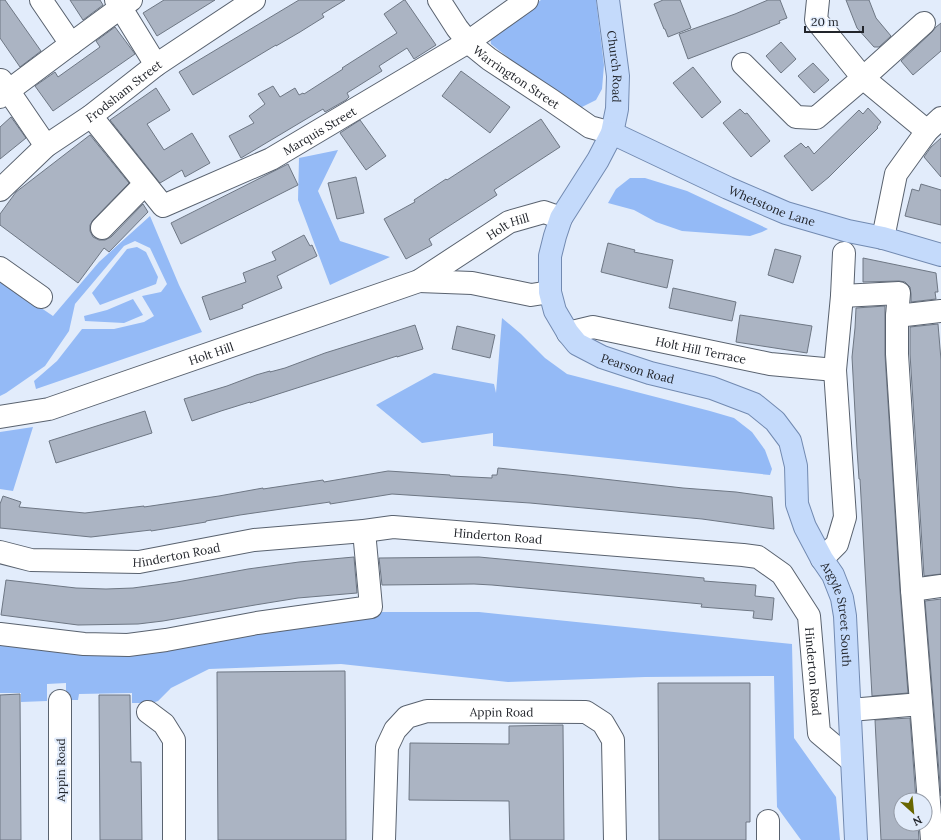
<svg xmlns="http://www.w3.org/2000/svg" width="941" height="840" viewBox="0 0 941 840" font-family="Lora,serif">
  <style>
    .green { fill: #94baf6 }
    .building { fill: #abb4c3; stroke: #6e7784 }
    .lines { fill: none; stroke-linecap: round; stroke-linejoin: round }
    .minor-casing { stroke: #59626f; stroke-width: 24 }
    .major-casing { stroke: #728ab1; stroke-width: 24 }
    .minor { stroke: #fff; stroke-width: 22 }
    .major { stroke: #c4dafb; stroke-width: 22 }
    .labels { text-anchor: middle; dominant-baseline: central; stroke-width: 4; stroke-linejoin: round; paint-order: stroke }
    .street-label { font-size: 12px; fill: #22252b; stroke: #e2ecfb }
  </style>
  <rect width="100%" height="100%" fill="#e2ecfb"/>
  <!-- green -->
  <path class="green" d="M 541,0 L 596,0 L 604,65 L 602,89 L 596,100 L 580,108 L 520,67 L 491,44 L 490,36 Z
    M 338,150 L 318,191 L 340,241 L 390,257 L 330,285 L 298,200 L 299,158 Z
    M 630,178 L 645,178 L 687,191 L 768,229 L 762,232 L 750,236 L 682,231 L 656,222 L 634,210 L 608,203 L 616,189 Z
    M 150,216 L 179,285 L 202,332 L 36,389 L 34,381 L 57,361 L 82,329 L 114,329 L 144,322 L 154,316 L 142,296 L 161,292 L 167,284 L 150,248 L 135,241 L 124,246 L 75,304 L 69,331 L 45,366 L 6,393 L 0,396 L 0,280 L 53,316 L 99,262 Z
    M 137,247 L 146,252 L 158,277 L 156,284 L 100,305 L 92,293 L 127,249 Z
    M 133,299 L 143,315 L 124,323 L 85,321 L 84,316 L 107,310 Z
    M 502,318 L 521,334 L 545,358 L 567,374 L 710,411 L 734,418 L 752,432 L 765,450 L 772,469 L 770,475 L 493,446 L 493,433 L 422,443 L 376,405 L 434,373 L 494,384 L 496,393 Z
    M 33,427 L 13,491 L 0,489 L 0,432 Z
    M 373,612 L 479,612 L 792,644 L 794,738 L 836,797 L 840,840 L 801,840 L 777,807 L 774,676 L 645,677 L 508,682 L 341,664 L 209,669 L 171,688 L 158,701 L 152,703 L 132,703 L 132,693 L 79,694 L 78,700 L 66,700 L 66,683 L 47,684 L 47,701 L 21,702 L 21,693 L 0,693 L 0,642 L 94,652 Z"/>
  <!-- building -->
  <path class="building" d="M 0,0 L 5,0 L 41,51 L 20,67 L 0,38 Z
    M 70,0 L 100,0 L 103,5 L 83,20 Z
    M 164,0 L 215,0 L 157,36 L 143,13 Z
    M 299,0 L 345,0 L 322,14 L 324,17 L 300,32 L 276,46 L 276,45 L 193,95 L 179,72 Z
    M 404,0 L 405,0 L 436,45 L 414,59 L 407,48 L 379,66 L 382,71 L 347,93 L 349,97 L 346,100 L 325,112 L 323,109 L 241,158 L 229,136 L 254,123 L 249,116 L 265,104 L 258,94 L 273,86 L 280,97 L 295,88 L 299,95 L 303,93 L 304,94 L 343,69 L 342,68 L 397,33 L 384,14 Z
    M 663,0 L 680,0 L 691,28 L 668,37 L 665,29 L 664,29 L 654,4 Z
    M 768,0 L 780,0 L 787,18 L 779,21 L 780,23 L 753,34 L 688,59 L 679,34 L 735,14 Z
    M 846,0 L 869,0 L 876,18 L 891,36 L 879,47 L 874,47 L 857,28 Z
    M 941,23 L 941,51 L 913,75 L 901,61 L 932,32 L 936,27 Z
    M 115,27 L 135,54 L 53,111 L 35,86 L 55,72 L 58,77 L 100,47 L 96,41 Z
    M 781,42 L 796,59 L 781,73 L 766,56 Z
    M 813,63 L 829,80 L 814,93 L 798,76 Z
    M 693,67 L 721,102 L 702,118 L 673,83 Z
    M 461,71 L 510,107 L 490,133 L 442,96 Z
    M 156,88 L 170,110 L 147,124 L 164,150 L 192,133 L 210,163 L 185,177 L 182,170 L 160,183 L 110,120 Z
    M 868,108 L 881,122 L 877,127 L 878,128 L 829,177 L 812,191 L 784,156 L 801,143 L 806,148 L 808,146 L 814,154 L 859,110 L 863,114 Z
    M 740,109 L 745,114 L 747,113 L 770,141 L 751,157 L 723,123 Z
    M 11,117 L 26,138 L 0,159 L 0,127 Z
    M 541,119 L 560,147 L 494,190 L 497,195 L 429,239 L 432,245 L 406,259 L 384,219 L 415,202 L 414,200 L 446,179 L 447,180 Z
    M 360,120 L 386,156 L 366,170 L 340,133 Z
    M 90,135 L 129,183 L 93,220 L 90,225 L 90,231 L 93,237 L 99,240 L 105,240 L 111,237 L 143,204 L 148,212 L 109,252 L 104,248 L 78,283 L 0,225 L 0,214 L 16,192 Z
    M 941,138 L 941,177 L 924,157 L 931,147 Z
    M 288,164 L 298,185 L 181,244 L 171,223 Z
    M 356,177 L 364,213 L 337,219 L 328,183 Z
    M 921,184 L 941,190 L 941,225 L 905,216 L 912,189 L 919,191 Z
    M 304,235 L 310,246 L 312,245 L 317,256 L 277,276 L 282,288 L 242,305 L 243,308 L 210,320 L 202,297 L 246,282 L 243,273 L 276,260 L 272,252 Z
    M 608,243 L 635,250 L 634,252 L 673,260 L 667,288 L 641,282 L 601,272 Z
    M 775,249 L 801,256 L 793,283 L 768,275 Z
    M 863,258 L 936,273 L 938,292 L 935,292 L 936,299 L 911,302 L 911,294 L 910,287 L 905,282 L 899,281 L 863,282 Z
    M 673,288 L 736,302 L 732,321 L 669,308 Z
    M 885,306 L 885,355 L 900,591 L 908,693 L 872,696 L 860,479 L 859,479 L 857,449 L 852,357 L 855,328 L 856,308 Z
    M 740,315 L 812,326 L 807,353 L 736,342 Z
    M 938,324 L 941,360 L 941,574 L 924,576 L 910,354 L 910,327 Z
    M 415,325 L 423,349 L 397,357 L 397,356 L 250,403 L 250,402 L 221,411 L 192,421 L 184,399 L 227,386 L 256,375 L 270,371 L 270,372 L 285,368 L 325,353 Z
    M 457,326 L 495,335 L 490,358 L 452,349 Z
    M 145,411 L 152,433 L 56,463 L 49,441 L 103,424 Z
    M 498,468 L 568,475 L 683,488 L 736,492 L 772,497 L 774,529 L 702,519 L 530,503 L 392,494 L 330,504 L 330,502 L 240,515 L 206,521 L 206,522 L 151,531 L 151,530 L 91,537 L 0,528 L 0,504 L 3,496 L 21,502 L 19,507 L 85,513 L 144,506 L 144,507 L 219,496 L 263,488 L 263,489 L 323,480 L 324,482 L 388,471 L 450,475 L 450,476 L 492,478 L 492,475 L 497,475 Z
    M 354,557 L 357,593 L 298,598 L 255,605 L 163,621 L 138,624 L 78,625 L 1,615 L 6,580 L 76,588 L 106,589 L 133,588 L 177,582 L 248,569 L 299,562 Z
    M 479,557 L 704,578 L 704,581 L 756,585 L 755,596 L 774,598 L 772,620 L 753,618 L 754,611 L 701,607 L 702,604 L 492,585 L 474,584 L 382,585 L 379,558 Z
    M 941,599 L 941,796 L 925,601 Z
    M 345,671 L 346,840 L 218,840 L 217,672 Z
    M 658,683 L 750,683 L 750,822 L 746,822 L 746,840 L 659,840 Z
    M 20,694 L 21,840 L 0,840 L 0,695 Z
    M 99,695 L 130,695 L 131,762 L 141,762 L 142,840 L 100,840 Z
    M 910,718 L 916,800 L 901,800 L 901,824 L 918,824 L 919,840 L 881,840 L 875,720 Z
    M 563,725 L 564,840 L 510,840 L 509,801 L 409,800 L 410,743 L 509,744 L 509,726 Z"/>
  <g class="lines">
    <defs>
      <g id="minor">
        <path d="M 41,0 L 71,44"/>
        <path d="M 116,0 L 156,65"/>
        <path id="s1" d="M 439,0 L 457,28 L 468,42 L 489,59 L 551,100 L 590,127 L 612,133"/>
        <path d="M 818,0 L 816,20 L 863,78 L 927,131"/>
        <path d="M 743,64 L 796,117 L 816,118 L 863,78 L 924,23"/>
        <path d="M 1,80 L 46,146"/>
        <path d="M 0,97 L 71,44 L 131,0"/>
        <path id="s2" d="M 91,116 L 163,206 L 271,159 L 468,42 L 527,0"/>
        <path id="s3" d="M 0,190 L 46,146 L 91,116 L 156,65 L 254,0"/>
        <path d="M 102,228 L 145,184"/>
        <path d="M 883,238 L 896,174 L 927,131 L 941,118"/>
        <path d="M 0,268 L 41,297"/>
        <path d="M 419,281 L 472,283 L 531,295 L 550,292"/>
        <path d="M 842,296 L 899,293 L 897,316 L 897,354 L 912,590 L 932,840"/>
        <path d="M 897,316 L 941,311"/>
        <path id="s4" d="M 568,333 L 593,327 L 770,364 L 835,370"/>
        <path id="s5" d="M 0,417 L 49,409 L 419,281 L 509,222 L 544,212 L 561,218"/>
        <path id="s6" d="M 0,552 L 31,560 L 139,562 L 254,540 L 364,531 L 393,527 L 743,555 L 758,557 L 782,574 L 809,616 L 819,733 L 852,761"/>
        <path d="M 822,559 L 837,544 L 845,517 L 835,370 L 842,296 L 844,253"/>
        <path d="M 912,590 L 941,586"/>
        <path d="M 0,634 L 84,644 L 128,645 L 166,640 L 257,623 L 371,607 L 364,531"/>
        <path d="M 60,701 L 60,840"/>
        <path d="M 850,710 L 921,704"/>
        <path d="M 148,712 L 164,724 L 174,740 L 174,840"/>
        <path id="s7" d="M 384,840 L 387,747 L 395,730 L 407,717 L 427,711 L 586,712 L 603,723 L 613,740 L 615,840"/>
        <path d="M 768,840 L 768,821"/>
      </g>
      <g id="major">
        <path id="s8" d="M 608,0 L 618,76 L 617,109 L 612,133 L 598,160 L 561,218 L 555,236 L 550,256 L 550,292 L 555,311 L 568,333 L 577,344 L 602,357 L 650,373 L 712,388 L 754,404 L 775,421 L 790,441 L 796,466 L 797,504 L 805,527 L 822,559 L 833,575 L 842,598 L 845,616 L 856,840"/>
        <path id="s9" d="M 612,133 L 728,188 L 786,213 L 848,231 L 883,238 L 941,255"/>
      </g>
    </defs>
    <!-- minor casing -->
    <use href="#minor" class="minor-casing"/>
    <!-- major casing -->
    <use href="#major" class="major-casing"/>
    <!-- minor -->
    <use href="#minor" class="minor"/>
    <!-- major -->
    <use href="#major" class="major"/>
  </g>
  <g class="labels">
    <!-- street labels -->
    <g class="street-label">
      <text stroke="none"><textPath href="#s8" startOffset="67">Church Road</textPath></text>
      <text stroke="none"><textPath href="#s1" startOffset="111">Warrington Street</textPath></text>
      <text stroke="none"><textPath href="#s3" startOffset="159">Frodsham Street</textPath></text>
      <text stroke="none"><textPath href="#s2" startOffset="289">Marquis Street</textPath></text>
      <text stroke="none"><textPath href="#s9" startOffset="176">Whetstone Lane</textPath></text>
      <text stroke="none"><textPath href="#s5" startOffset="546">Holt Hill</textPath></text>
      <text stroke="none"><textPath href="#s4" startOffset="136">Holt Hill Terrace</textPath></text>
      <text stroke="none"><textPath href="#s5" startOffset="221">Holt Hill</textPath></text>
      <text stroke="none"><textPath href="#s8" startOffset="434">Pearson Road</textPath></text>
      <text stroke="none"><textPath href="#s6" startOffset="502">Hinderton Road</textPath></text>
      <text stroke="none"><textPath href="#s6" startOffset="178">Hinderton Road</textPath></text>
      <text stroke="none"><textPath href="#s8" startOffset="791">Argyle Street South</textPath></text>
      <text stroke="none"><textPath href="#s6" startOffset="898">Hinderton Road</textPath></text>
      <text stroke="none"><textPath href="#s7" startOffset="225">Appin Road</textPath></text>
      <text transform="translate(60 770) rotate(-90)">Appin Road</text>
    </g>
  </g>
  <!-- north arrow -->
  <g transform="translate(913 812) rotate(153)"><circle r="19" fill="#e2ecfb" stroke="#959ca8"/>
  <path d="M0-3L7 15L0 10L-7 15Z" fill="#686600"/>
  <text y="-6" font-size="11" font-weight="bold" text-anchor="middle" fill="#22252b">N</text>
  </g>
  <!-- scale -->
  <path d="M805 26v6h58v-6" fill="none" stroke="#22252b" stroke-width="2"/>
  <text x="811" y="26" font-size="12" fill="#22252b" stroke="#e2ecfb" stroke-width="3" paint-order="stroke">20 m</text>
</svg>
